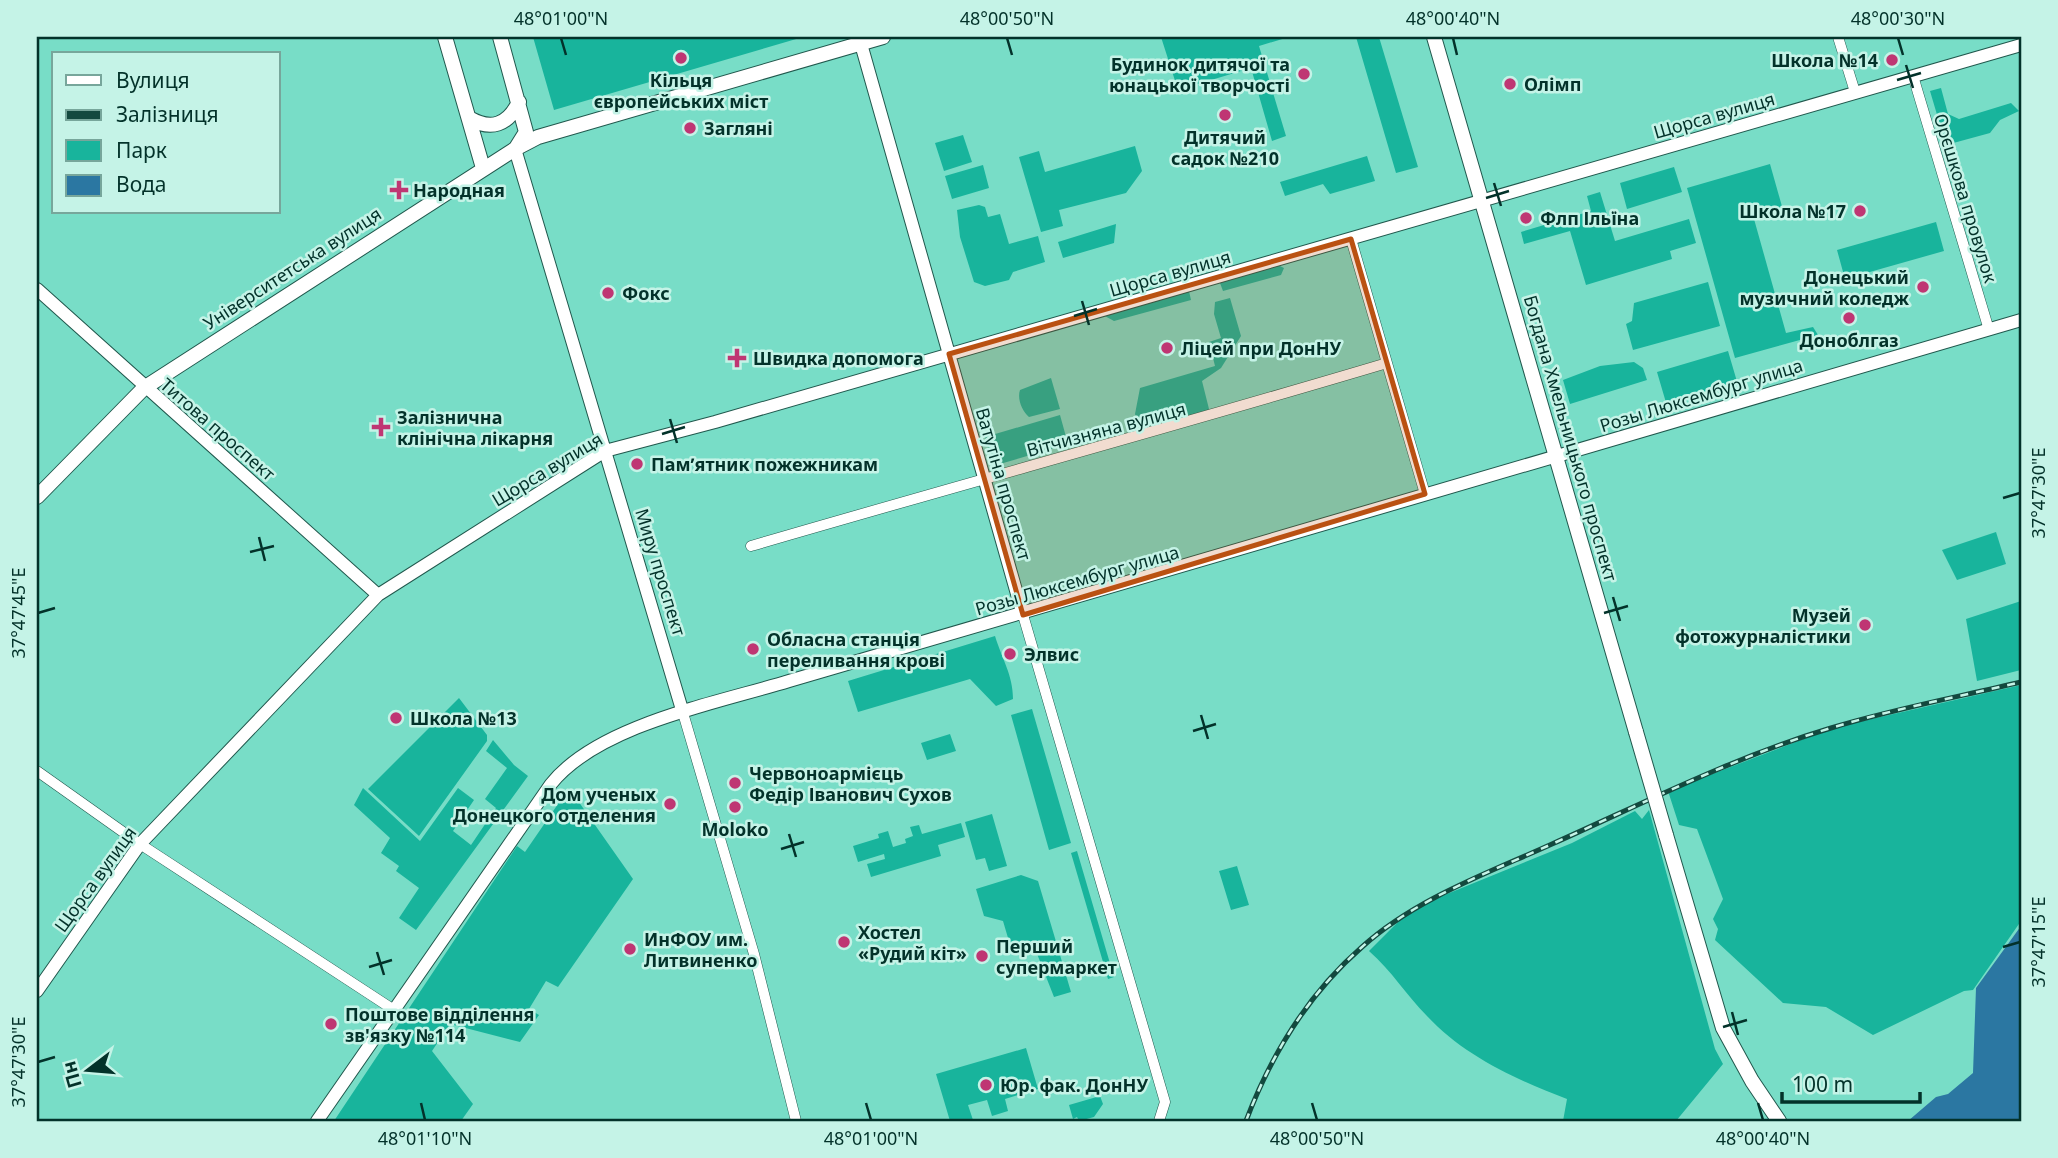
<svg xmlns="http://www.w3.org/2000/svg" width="2058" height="1158" viewBox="0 0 2058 1158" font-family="'Noto Sans',sans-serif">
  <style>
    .green { fill: #18b49c }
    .water { fill: #2b77a2 }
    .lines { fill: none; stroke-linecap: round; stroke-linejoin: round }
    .minor-casing { stroke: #21584d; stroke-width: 11 }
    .tertiary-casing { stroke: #21584d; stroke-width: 14 }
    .secondary-casing { stroke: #21584d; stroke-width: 16 }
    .primary-casing { stroke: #21584d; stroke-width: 16 }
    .minor { stroke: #fff; stroke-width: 10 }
    .tertiary { stroke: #fff; stroke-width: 12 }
    .secondary { stroke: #fff; stroke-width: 14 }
    .primary { stroke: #fff; stroke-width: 14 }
    .rail-casing { stroke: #13493f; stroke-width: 5 }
    .rail { stroke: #c5f3e7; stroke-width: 2.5; stroke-dasharray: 8; stroke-linecap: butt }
    .secondary-bridge-casing { stroke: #21584d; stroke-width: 16; stroke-linecap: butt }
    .secondary-bridge { stroke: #fff; stroke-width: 14 }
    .marked { fill: #ba5112; fill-opacity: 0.2; stroke: #ba5112; stroke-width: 5; stroke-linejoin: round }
    .ticks { fill: none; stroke: #03322a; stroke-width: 2.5 }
    .poi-dot { fill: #bf3673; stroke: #c5f3e7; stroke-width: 2.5 }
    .labels { text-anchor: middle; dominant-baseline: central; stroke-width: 5; stroke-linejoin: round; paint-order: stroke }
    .poi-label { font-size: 18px; font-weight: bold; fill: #03322a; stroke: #c5f3e7; text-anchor: start }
    .street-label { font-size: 18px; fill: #03322a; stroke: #c5f3e7 }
    .neatline { fill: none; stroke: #03322a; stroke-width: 2.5 }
    .ticks-label { font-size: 18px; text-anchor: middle; fill: #03322a }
  </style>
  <rect width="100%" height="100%" fill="#78ddc7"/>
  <!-- green -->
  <path class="green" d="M 533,37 L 803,37 L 554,110 Z
    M 1161,37 L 1289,37 L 1259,46 L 1286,136 L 1272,141 L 1251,68 L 1178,90 Z
    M 1356,37 L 1379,37 L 1418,167 L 1396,173 Z
    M 1941,88 L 1948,114 L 1959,119 L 2011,103 L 2019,111 L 2000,120 L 1990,133 L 1946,145 L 1930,91 Z
    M 963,135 L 972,162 L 944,171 L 935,143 Z
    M 1135,146 L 1142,171 L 1126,193 L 1059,210 L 1063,226 L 1041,232 L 1019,157 L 1039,151 L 1045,172 Z
    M 1367,156 L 1375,181 L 1330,194 L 1323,184 L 1285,196 L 1280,182 Z
    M 1770,164 L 1783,210 L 1754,219 L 1786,333 L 1813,327 L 1818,335 L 1735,358 L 1687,188 Z
    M 983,165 L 989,188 L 952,199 L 945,176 Z
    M 1674,167 L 1682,192 L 1627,209 L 1620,183 Z
    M 1600,192 L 1615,241 L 1689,219 L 1696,243 L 1670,251 L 1672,259 L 1586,285 L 1570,231 L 1524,244 L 1521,232 L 1591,211 L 1587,196 Z
    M 979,205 L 985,207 L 988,217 L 1000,214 L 1009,244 L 1038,236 L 1045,262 L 1013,272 L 1009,280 L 985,286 L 974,282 L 960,237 L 957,210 Z
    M 1936,222 L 1944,251 L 1845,279 L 1837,250 Z
    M 1116,224 L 1114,243 L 1063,258 L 1058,242 Z
    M 1278,265 L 1284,268 L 1281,275 L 1223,291 L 1220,283 Z
    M 1708,282 L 1720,326 L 1633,350 L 1626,324 L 1632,321 L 1634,303 Z
    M 1189,291 L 1191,300 L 1114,321 L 1103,315 Z
    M 1230,298 L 1241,336 L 1221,368 L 1202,381 L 1210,413 L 1141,434 L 1135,414 L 1140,388 L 1215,366 L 1209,342 L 1221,338 L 1214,314 L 1215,302 Z
    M 1728,351 L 1738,385 L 1667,406 L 1657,372 Z
    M 1634,362 L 1643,368 L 1647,380 L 1570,404 L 1563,380 L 1600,366 Z
    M 1051,378 L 1060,409 L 1029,417 C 1022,411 1017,399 1020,390 Z
    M 1060,415 L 1068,444 L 993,466 L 985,437 Z
    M 1996,532 L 2006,564 L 1957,580 L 1942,550 Z
    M 2021,601 L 2021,670 L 1977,681 L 1966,619 Z
    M 995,636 C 1002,659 1013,675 1013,699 L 996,706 L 970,679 L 858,712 L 848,681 Z
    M 2021,685 L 2021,921 L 1973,990 L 1964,991 L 1873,1035 L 1826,1007 L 1783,1003 L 1715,940 L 1718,929 L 1713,919 L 1723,899 L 1697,829 L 1679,825 L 1668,791 L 1832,728 Z
    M 459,698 L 487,735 L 487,741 L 419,836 L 368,789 Z
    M 1032,709 L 1071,843 L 1049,850 L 1011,715 Z
    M 950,734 L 956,751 L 927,760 L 921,743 Z
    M 493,740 L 514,765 L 528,776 L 416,930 L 399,918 L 419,888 L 396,871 L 399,866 L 381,853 L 390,838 L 354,805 L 363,788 L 420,841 L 458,788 L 474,800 L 453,831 L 471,845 L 496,808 L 485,799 L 507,768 L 486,751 Z
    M 569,788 L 633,879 L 558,987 L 546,981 L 529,1009 L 539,1015 L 520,1042 L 450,1024 L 432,1051 L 473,1104 L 461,1121 L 334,1121 L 517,846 L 525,852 Z
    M 1649,810 L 1715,1049 L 1723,1064 L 1676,1121 L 1563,1121 L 1567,1099 C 1517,1080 1464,1056 1427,1016 C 1406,995 1392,971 1369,951 L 1403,917 L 1420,905 L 1572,843 L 1635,811 L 1642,819 Z
    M 992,814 L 1007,866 L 989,871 L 985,858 L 976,860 L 965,822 Z
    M 961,823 L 965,837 L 938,845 L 941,856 L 871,877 L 867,864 L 885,859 L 884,854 L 858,862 L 853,846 L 879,838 L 878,834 L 888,831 L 893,847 L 906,843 L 905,839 L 913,836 L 910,827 L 919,825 L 922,834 Z
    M 1077,851 L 1114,977 L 1108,979 L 1071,853 Z
    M 1237,866 L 1249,905 L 1231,910 L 1219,871 Z
    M 1021,875 L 1038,881 L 1071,992 L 1054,997 L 1032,941 L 1011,948 L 1003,921 L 984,916 L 976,889 Z
    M 1026,1048 L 1038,1089 L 1005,1099 L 1008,1111 L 992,1116 L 987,1100 L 968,1105 L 973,1120 L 950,1121 L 936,1074 Z
    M 1100,1096 L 1103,1104 L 1094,1117 L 1079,1121 L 1077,1117 L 1073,1119 L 1069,1105 Z"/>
  <!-- water -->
  <path class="water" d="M 2021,926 L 2021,1121 L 1908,1121 L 1936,1097 L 1948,1094 L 1973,1073 L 1976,988 Z"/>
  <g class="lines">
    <defs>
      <path id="minor" d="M 1838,37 L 1855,92
        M 1913,76 L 1989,330
        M 1351,239 L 1425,494
        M 751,546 C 963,484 1176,426 1387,363
        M 1023,615 L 1165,1102 L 1159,1121
        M 683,713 L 754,954 L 796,1121
        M 37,771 L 140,844 L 394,1010"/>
      <path id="tertiary" d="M 859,37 L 1023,615
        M 515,149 L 683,713
        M 37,289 L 378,595
        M 37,991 L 140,844 L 378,595 L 605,451 L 715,422 L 2021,45
        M 317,1121 L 551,784 C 598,725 717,703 789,681 L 2021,320"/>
      <path id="secondary" d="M 1434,37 L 1636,732
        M 1666,835 L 1723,1028 L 1752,1081 L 1779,1121"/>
      <path id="primary" d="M 445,37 L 483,168
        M 500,37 L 526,132 L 516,148
        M 469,118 C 491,131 508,125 519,102
        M 37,497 L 144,388 L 515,149 L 538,137 L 883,37"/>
    </defs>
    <!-- minor casing -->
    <use href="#minor" class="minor-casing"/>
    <!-- tertiary casing -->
    <use href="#tertiary" class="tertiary-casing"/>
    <!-- secondary casing -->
    <use href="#secondary" class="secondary-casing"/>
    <!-- primary casing -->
    <use href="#primary" class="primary-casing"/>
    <!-- minor -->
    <use href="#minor" class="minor"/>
    <!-- tertiary -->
    <use href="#tertiary" class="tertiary"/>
    <!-- secondary -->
    <use href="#secondary" class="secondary"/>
    <!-- primary -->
    <use href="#primary" class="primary"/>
    <defs>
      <path id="rail" d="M 1246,1121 C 1271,1055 1308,994 1362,947 C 1415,899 1488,873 1552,844 C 1644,803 1734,757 1831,728 C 1893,709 1958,697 2021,682"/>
    </defs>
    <!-- rail casing -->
    <use href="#rail" class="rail-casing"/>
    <!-- rail -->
    <use href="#rail" class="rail"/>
    <defs>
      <path id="secondary-bridge" d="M 1636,732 L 1666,835"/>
    </defs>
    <!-- secondary-bridge casing -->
    <use href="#secondary-bridge" class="secondary-bridge-casing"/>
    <!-- secondary-bridge -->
    <use href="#secondary-bridge" class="secondary-bridge"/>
  </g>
  <!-- marked area -->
  <path class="marked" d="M 1351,239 L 1425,494 L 1023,615 L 949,354 Z"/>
  <!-- ticks -->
  <path class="ticks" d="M 561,38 L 566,55M 1007,38 L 1012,55M 1453,38 L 1457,55M 1898,38 L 1903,55M 1906,65 L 1913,88M 1897,80 L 1921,73M 1494,183 L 1501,206M 1486,198 L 1509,191M 1082,301 L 1089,325M 1074,316 L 1097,309M 670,419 L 677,443M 662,434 L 685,427M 2003,498 L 2020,493M 259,537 L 265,561M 250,552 L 274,546M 1613,597 L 1620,621M 38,613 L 55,608M 1604,613 L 1628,606M 1201,715 L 1208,739M 1193,731 L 1216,724M 789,834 L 796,857M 781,849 L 804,842M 2003,947 L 2020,942M 377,952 L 384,975M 369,967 L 392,960M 1732,1012 L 1738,1035M 1723,1027 L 1747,1020M 38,1062 L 55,1057M 421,1103 L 425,1120M 866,1103 L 871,1120M 1312,1103 L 1317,1120M 1758,1103 L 1763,1120"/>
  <!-- markers -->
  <g class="poi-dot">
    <circle cx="681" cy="58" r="7"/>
    <circle cx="1892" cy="60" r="7"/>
    <circle cx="1304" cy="74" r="7"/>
    <circle cx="1510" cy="84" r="7"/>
    <circle cx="1225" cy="115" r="7"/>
    <circle cx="690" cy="128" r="7"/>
    <path d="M395.5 179.5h7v7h7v7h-7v7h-7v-7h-7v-7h7z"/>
    <circle cx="1860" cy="211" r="7"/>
    <circle cx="1526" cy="218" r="7"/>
    <circle cx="1923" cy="287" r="7"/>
    <circle cx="608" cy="293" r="7"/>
    <circle cx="1849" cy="318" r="7"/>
    <circle cx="1167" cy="348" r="7"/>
    <path d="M733.5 347.5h7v7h7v7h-7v7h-7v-7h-7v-7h7z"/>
    <path d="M377.5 416.5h7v7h7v7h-7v7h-7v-7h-7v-7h7z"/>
    <circle cx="637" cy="464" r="7"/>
    <circle cx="1865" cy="625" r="7"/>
    <circle cx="753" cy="649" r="7"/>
    <circle cx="1010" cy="654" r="7"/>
    <circle cx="396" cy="718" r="7"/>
    <circle cx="735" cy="783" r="7"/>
    <circle cx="670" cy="804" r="7"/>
    <circle cx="735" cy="807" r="7"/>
    <circle cx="844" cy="942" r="7"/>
    <circle cx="630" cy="949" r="7"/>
    <circle cx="982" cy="956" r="7"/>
    <circle cx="331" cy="1024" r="7"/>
    <circle cx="986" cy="1085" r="7"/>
  </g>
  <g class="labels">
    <!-- poi labels -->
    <g class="poi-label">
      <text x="1878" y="60" text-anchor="end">Школа №14</text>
      <text x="1290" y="64" text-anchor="end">Будинок дитячої та<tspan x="1290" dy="21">юнацької творчості</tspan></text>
      <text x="681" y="80" text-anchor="middle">Кільця<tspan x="681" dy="21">європейських міст</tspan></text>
      <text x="1524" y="84">Олімп</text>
      <text x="704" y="128">Загляні</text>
      <text x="1225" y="137" text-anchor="middle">Дитячий<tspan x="1225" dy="21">садок №210</tspan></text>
      <text x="413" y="190">Народная</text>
      <text x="1846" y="211" text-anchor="end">Школа №17</text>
      <text x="1540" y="218">Флп Ільїна</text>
      <text x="1909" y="277" text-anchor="end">Донецький<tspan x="1909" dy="21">музичний коледж</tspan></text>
      <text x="622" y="293">Фокс</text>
      <text x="1849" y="340" text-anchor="middle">Доноблгаз</text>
      <text x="1181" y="348">Ліцей при ДонНУ</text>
      <text x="753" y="358">Швидка допомога</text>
      <text x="397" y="417">Залізнична<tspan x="397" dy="21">клінічна лікарня</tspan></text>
      <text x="651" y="464">Памʼятник пожежникам</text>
      <text x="1851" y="615" text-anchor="end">Музей<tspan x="1851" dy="21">фотожурналістики</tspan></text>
      <text x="767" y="639">Обласна станція<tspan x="767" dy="21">переливання крові</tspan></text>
      <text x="1024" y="654">Элвис</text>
      <text x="410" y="718">Школа №13</text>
      <text x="749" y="773">Червоноармієць<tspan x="749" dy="21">Федір Іванович Сухов</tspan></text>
      <text x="656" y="794" text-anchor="end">Дом ученых<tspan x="656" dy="21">Донецкого отделения</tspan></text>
      <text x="735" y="829" text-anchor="middle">Moloko</text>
      <text x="858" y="932">Хостел<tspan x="858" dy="21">«Рудий кіт»</tspan></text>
      <text x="644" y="939">ИнФОУ им.<tspan x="644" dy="21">Литвиненко</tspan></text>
      <text x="996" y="946">Перший<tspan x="996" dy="21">супермаркет</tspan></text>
      <text x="345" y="1014">Поштове відділення<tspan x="345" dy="21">зв'язку №114</tspan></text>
      <text x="1000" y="1085">Юр. фак. ДонНУ</text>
    </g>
    <!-- street labels -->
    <g class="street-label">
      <text transform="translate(1714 115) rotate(-16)">Щорса вулиця</text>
      <text transform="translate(1966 198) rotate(73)">Орєшкова провулок</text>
      <text transform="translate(292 268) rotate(-33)">Університетська вулиця</text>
      <text transform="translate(1170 273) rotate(-16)">Щорса вулиця</text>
      <text transform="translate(1701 395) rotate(-17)">Розы Люксембург улица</text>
      <text transform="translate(218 429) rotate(41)">Титова проспект</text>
      <text transform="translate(1106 429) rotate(-15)">Вітчизняна вулиця</text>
      <text transform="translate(1571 438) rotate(74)">Богдана Хмельницького проспект</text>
      <text transform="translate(547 469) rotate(-31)">Щорса вулиця</text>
      <text transform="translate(1004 484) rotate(74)">Ватутіна проспект</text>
      <text transform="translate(661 572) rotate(73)">Миру проспект</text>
      <text transform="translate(1077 580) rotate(-16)">Розы Люксембург улица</text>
      <text transform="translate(95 879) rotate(-54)">Щорса вулиця</text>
    </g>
  </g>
  <!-- border -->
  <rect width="2058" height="1158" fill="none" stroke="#c5f3e7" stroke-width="77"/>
  <!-- legend -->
  <rect x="52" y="52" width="228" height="161" fill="#c5f3e7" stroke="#77a69b" stroke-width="2"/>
  <rect x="66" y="75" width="35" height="10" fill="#ffffff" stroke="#77a69b" stroke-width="2"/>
  <text x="116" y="88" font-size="21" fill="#03322a">Вулиця</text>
  <rect x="66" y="110" width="35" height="10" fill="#13493f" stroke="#77a69b" stroke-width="2"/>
  <text x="116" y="122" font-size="21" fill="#03322a">Залізниця</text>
  <rect x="66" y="140" width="35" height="21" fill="#18b49c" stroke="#77a69b" stroke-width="2"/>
  <text x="116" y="158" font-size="21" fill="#03322a">Парк</text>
  <rect x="66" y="175" width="35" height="21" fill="#2b77a2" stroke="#77a69b" stroke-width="2"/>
  <text x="116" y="192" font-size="21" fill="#03322a">Вода</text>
  <!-- north arrow -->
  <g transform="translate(88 1070) rotate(254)" stroke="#c5f3e7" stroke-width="5" paint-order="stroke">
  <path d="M0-5L12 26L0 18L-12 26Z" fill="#03322a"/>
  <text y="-10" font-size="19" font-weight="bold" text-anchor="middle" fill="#03322a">Пн</text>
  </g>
  <!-- scale -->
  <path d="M1782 1092v10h138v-10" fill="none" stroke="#03322a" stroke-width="3.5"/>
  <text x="1792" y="1092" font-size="21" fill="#03322a" stroke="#c5f3e7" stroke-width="5" paint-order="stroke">100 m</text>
  <rect x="38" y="38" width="1982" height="1082" class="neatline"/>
  <g class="ticks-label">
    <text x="561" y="25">48°01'00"N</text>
    <text x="1007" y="25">48°00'50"N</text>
    <text x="1453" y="25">48°00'40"N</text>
    <text x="1898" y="25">48°00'30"N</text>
    <text transform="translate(2039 493) rotate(-90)" y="6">37°47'30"E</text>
    <text transform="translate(19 613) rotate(-90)" y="6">37°47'45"E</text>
    <text transform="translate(2039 942) rotate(-90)" y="6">37°47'15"E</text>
    <text transform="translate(19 1062) rotate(-90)" y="6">37°47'30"E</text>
    <text x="425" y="1145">48°01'10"N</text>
    <text x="871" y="1145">48°01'00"N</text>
    <text x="1317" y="1145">48°00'50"N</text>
    <text x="1763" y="1145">48°00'40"N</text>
  </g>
</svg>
